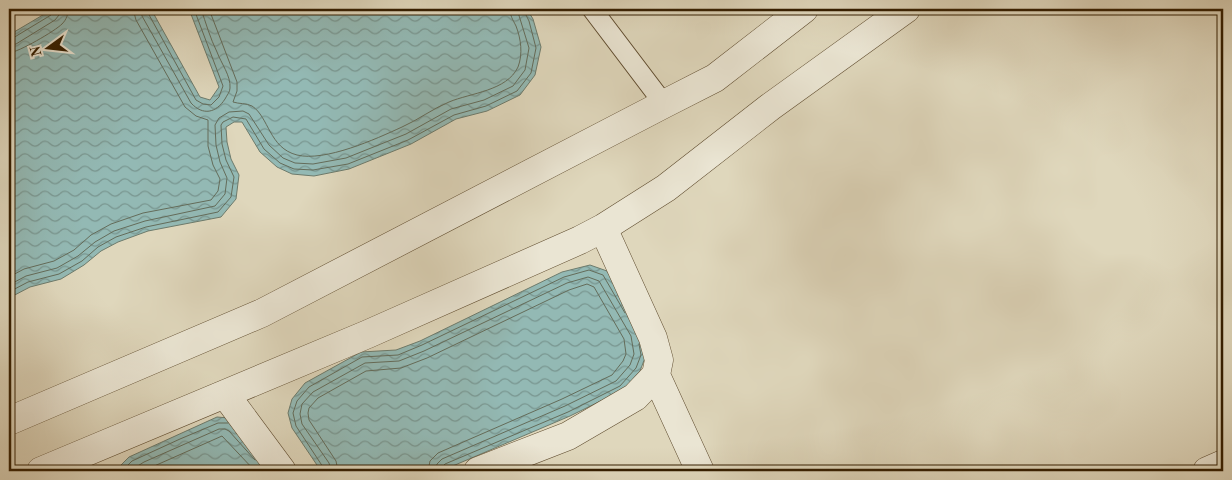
<svg xmlns="http://www.w3.org/2000/svg" width="1232" height="480" viewBox="0 0 1232 480" font-family="'Old Standard TT',serif">
  <style>
    .water { fill: url(#water-waves); stroke: #6d7b6c }
    .lines { fill: none; stroke-linecap: round; stroke-linejoin: round }
    .shore { stroke: #646c5a; stroke-width: 1 }
    .service-casing { stroke: #5f4c2f; stroke-width: 21 }
    .minor-casing { stroke: #5f4c2f; stroke-width: 29 }
    .tertiary-casing { stroke: #5f4c2f; stroke-width: 29 }
    .service { stroke: #eae5d3; stroke-width: 19 }
    .minor { stroke: #eae5d3; stroke-width: 28 }
    .tertiary { stroke: #eae5d3; stroke-width: 28 }
  </style>
  <defs>
    <pattern id="water-waves" width="16" height="10" patternUnits="userSpaceOnUse" patternTransform="scale(1.25)"><rect width="16" height="10" fill="#93b9b4"/><path d="M0 5q4-4 8 0t8 0" fill="none" stroke="#799690"/></pattern>
  </defs>
  <rect width="100%" height="100%" fill="#dfd7bc"/>
  <filter id="stains"><feTurbulence type="fractalNoise" baseFrequency=".004" numOctaves="4"/><feColorMatrix values="0 0 0 0 .2 0 0 0 0 .09 0 0 0 0 .02 0 0 0 .5 -.17"/></filter>
  <radialGradient id="worn" r=".72"><stop offset=".6" stop-color="#630" stop-opacity="0"/><stop offset="1" stop-color="#630" stop-opacity=".3"/></radialGradient>
  <!-- water -->
  <path class="water" d="M 53,9 L 151,9 L 200,97 L 210,100 L 219,87 L 189,9 L 527,9 L 533,19 L 541,47 L 535,75 L 520,95 L 487,111 L 456,119 L 411,144 L 349,169 L 314,176 L 292,174 L 277,167 L 260,152 L 242,122 L 234,122 L 226,127 L 227,142 L 231,159 L 239,175 L 236,199 L 221,217 L 148,231 L 118,242 L 101,251 L 84,265 L 61,279 L 30,287 L 9,298 L 9,35 Z
    M 590,265 L 607,271 L 642,332 L 646,355 L 640,371 L 623,390 L 570,416 L 441,471 L 321,471 L 292,428 L 288,413 L 292,399 L 305,383 L 361,352 L 396,350 L 420,341 L 562,272 Z
    M 217,417 L 229,418 L 281,471 L 115,471 L 129,457 Z"/>
  <g class="lines">
    <!-- shore -->
    <path class="shore" d="M 141,9 L 142,16 L 191,103 C 203,116 216,113 225,99 C 227,95 230,92 230,88 C 231,76 221,63 217,52 C 210,38 206,23 201,9
      M 147,9 L 148,13 L 196,100 L 203,104 L 211,105 L 219,97 L 223,86 L 194,9
      M 209,9 L 237,82 L 237,91 L 233,102 C 239,104 246,103 252,106 C 269,117 269,148 297,155 C 325,162 376,139 402,127 C 418,120 432,109 449,102 C 470,93 507,91 518,67 C 523,54 521,39 516,26 C 513,20 510,16 510,9
      M 9,39 L 13,38 L 51,15 L 54,9
      M 9,45 L 16,44 L 55,20 L 59,15 L 60,9
      M 9,53 C 19,52 55,31 62,24 C 67,19 68,14 68,9
      M 9,277 L 24,269 L 54,261 L 74,250 L 91,235 L 111,224 L 143,213 L 211,200 L 218,191 L 220,179 L 213,165 L 208,146 L 208,120 L 196,116 L 185,107 L 136,20 L 133,9
      M 9,285 L 26,276 L 57,268 L 78,256 L 95,242 L 114,231 L 145,221 L 215,206 L 225,194 L 227,178 L 220,162 L 216,145 L 215,125 L 219,118 L 229,112 L 243,111 L 249,114 L 269,145 L 283,158 L 295,163 L 313,164 L 346,158 L 406,134 L 451,109 L 484,100 L 513,86 L 525,70 L 529,48 L 517,9
      M 9,292 L 28,282 L 59,274 L 82,261 L 98,247 L 116,237 L 146,227 L 218,212 L 231,197 L 234,177 L 226,160 L 222,144 L 221,125 L 223,122 L 233,117 L 246,119 L 264,149 L 280,163 L 294,169 L 313,170 L 348,164 L 408,140 L 454,115 L 486,106 L 517,91 L 531,73 L 536,48 L 529,21 L 523,9
      M 122,471 L 132,461 L 180,439 L 218,423 L 228,423
      M 131,471 L 136,467 L 144,462 L 219,429 L 225,429 L 229,431 L 255,460
      M 143,471 L 222,436 L 255,471
      M 324,471 L 323,467 L 296,426 L 293,413 L 297,401 L 309,387 L 362,357 L 398,355 L 422,345 L 564,277 L 589,270 L 603,275 L 625,313
      M 331,471 L 329,463 L 302,424 L 300,414 L 302,404 L 313,392 L 365,363 L 399,361 L 424,351 L 567,283 L 588,277 L 599,281 L 631,336 L 634,354 L 630,365 L 616,381 L 565,406 L 442,459 L 437,464 L 435,471
      M 338,471 L 336,461 L 309,420 L 308,413 L 309,408 L 318,398 L 366,371 L 401,368 L 427,358 L 569,290 L 587,284 L 594,287 L 624,339 L 626,354 L 623,361 L 612,375 L 562,399 L 438,453 L 430,461 L 428,471
      M 442,471 L 442,467 L 445,464 L 568,412 L 620,386 L 636,368 L 641,355 L 639,344"/>
    <defs>
      <path id="service" d="M 592,9 L 664,104"/>
      <path id="minor" d="M 656,375 L 700,471
        M 225,394 L 282,471
        M 41,471 L 368,334 L 580,240 L 603,228 L 666,188 L 770,107 L 906,9
        M 478,471 L 568,436 L 635,397 L 656,375 L 659,360 L 653,338 L 603,228
        M 1207,471 L 1223,464"/>
      <path id="tertiary" d="M 9,421 L 262,313 L 664,104 L 715,78 L 804,9"/>
    </defs>
    <!-- service casing -->
    <use href="#service" class="service-casing"/>
    <!-- minor casing -->
    <use href="#minor" class="minor-casing"/>
    <!-- tertiary casing -->
    <use href="#tertiary" class="tertiary-casing"/>
    <!-- service -->
    <use href="#service" class="service"/>
    <!-- minor -->
    <use href="#minor" class="minor"/>
    <!-- tertiary -->
    <use href="#tertiary" class="tertiary"/>
  </g>
  <!-- margin -->
  <rect width="1232" height="480" fill="none" stroke="#dfd7bc" stroke-width="30"/>
  <rect x="10" y="10" width="1212" height="460" fill="none" stroke="#341e00" stroke-width="2.5"/>
  <rect x="15" y="15" width="1202" height="450" fill="none" stroke="#341e00"/>
  <!-- north arrow -->
  <g transform="translate(48 48) rotate(255)" stroke="#eae5d3" stroke-width="4" paint-order="stroke">
  <path d="M0-4L9 19L0 12L-9 19Z" fill="#341e00"/>
  <text y="-8" font-size="14" font-weight="bold" text-anchor="middle" fill="#341e00">N</text>
  </g>
  <rect width="100%" height="100%" filter="url(#stains)"/>
  <rect width="100%" height="100%" fill="url(#worn)"/>
</svg>
